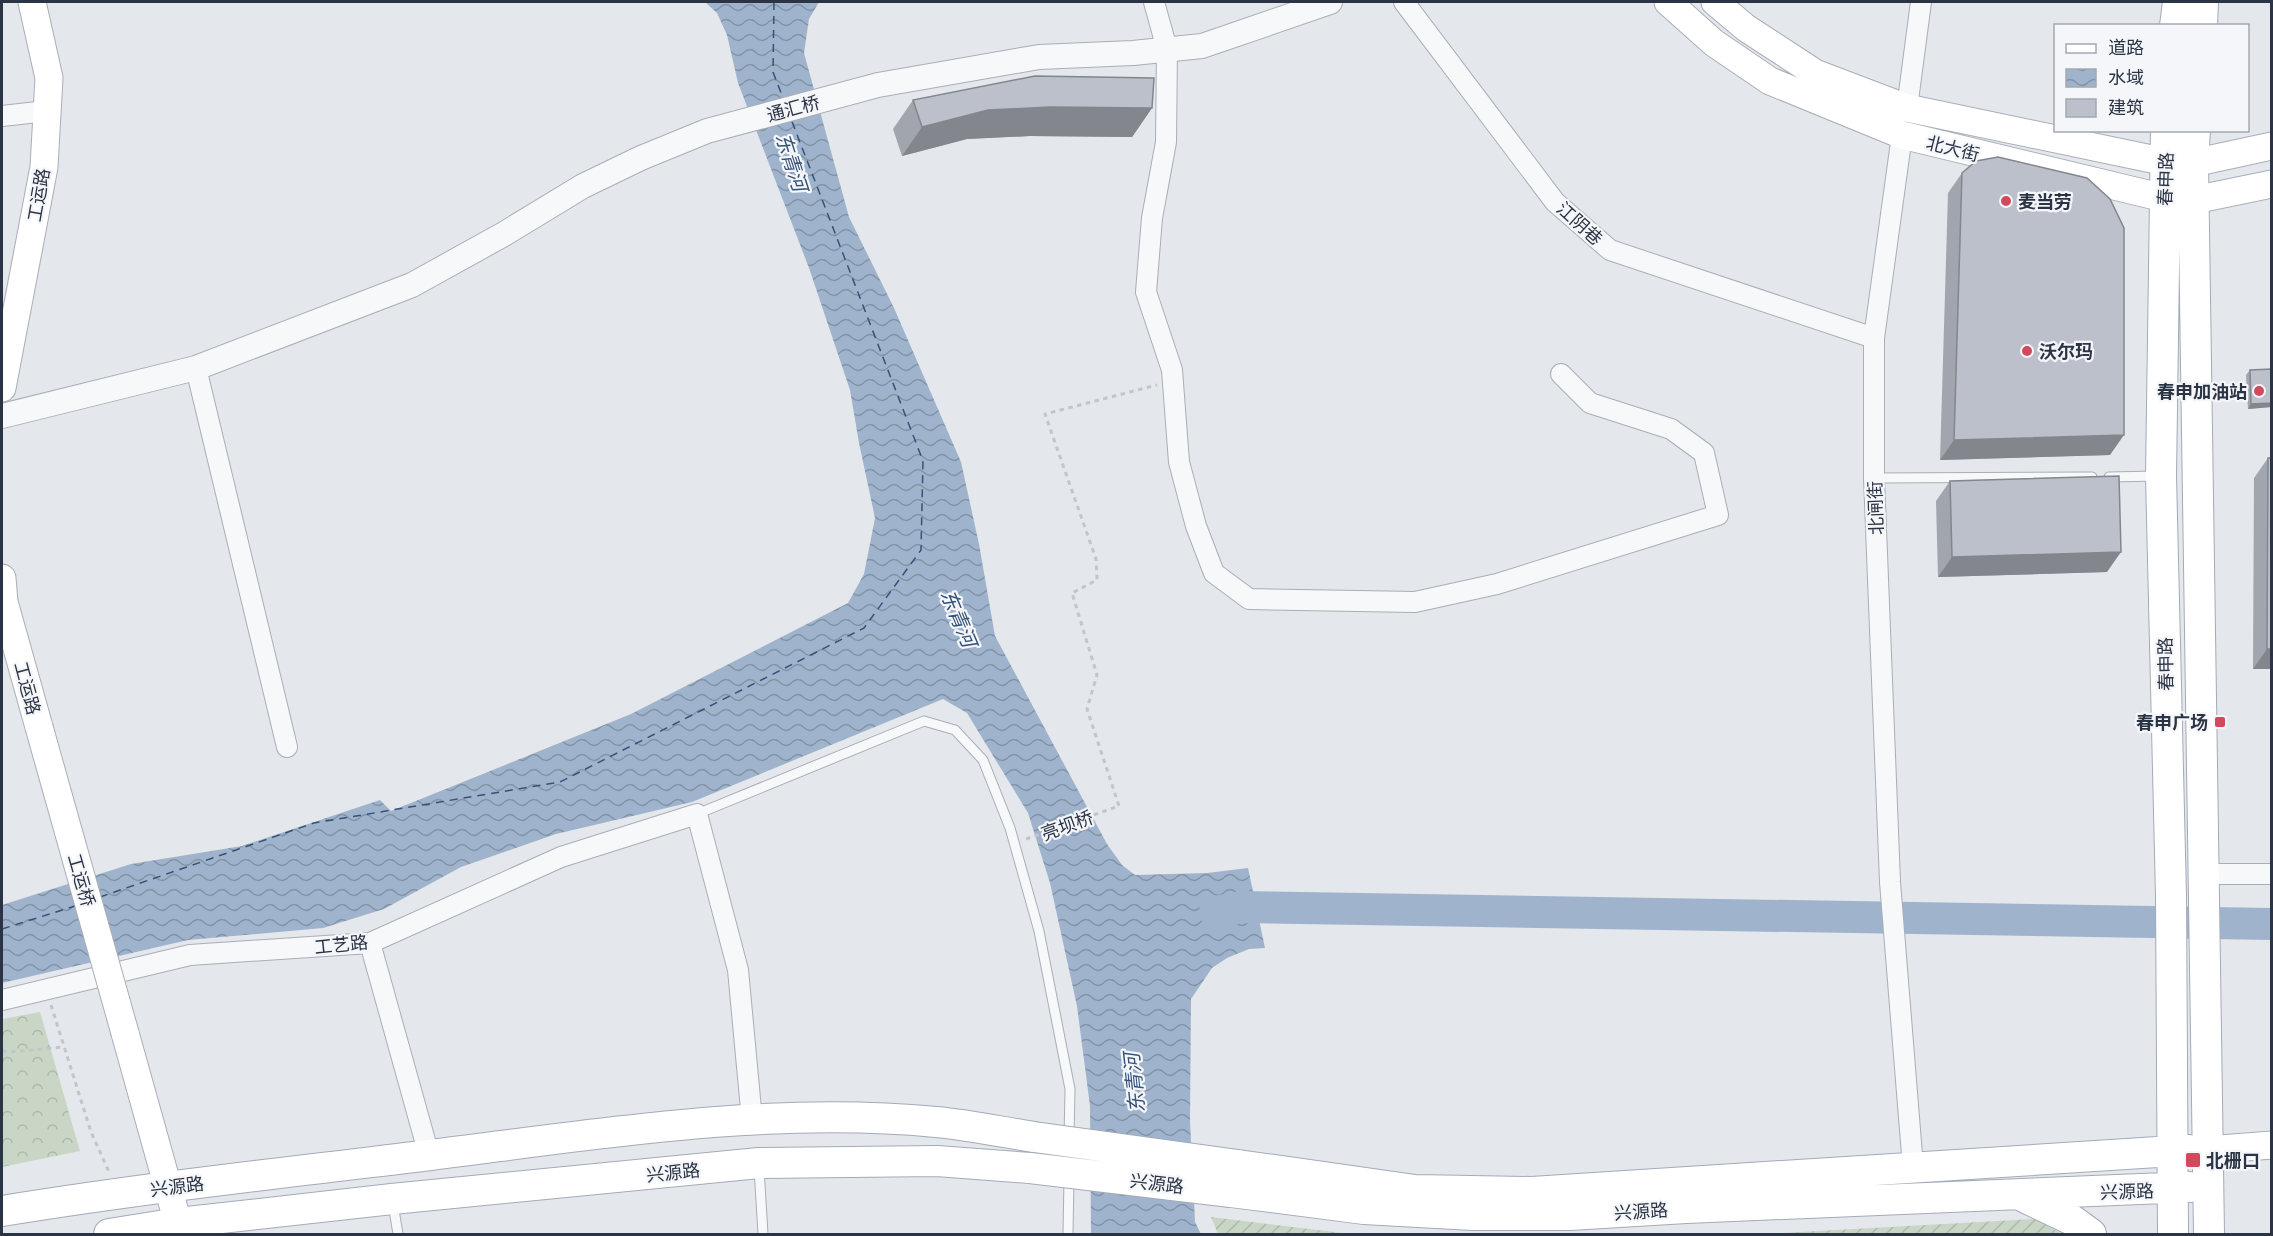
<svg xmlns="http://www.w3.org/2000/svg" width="2273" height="1236" viewBox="0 0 2273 1236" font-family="'Noto Sans','Noto Sans SC',sans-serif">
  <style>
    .forest { fill: url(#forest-crowns) }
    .garden { fill: url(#garden-furrows) }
    .water { fill: url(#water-waves) }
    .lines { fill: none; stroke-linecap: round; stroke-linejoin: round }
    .river { stroke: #9fb4cc; stroke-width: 32 }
    .ferry { stroke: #34527a; stroke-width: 1.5; stroke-dasharray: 8 6; stroke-linecap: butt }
    .service-casing { stroke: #a9aeb7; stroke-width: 11 }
    .minor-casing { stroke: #a9aeb7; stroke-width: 22 }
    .tertiary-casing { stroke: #a9aeb7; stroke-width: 26 }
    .secondary-casing { stroke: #a9aeb7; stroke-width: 29 }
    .primary-casing { stroke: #a3abb8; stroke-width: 32 }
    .path { stroke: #c2c5cb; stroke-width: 3; stroke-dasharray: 4.5 4.5; stroke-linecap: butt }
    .service { stroke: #f7f8fa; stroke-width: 9 }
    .minor { stroke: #f7f8fa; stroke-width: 20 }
    .tertiary { stroke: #f7f8fa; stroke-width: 24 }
    .secondary { stroke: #fff; stroke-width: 27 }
    .primary { stroke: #fff; stroke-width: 30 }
    .secondary-bridge-casing { stroke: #a9aeb7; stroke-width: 29; stroke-linecap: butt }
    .primary-bridge-casing { stroke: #a3abb8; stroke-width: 32; stroke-linecap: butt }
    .secondary-bridge { stroke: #fff; stroke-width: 27 }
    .primary-bridge { stroke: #fff; stroke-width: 30 }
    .wall { fill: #a1a5ae }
    .shaded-wall { fill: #83868d }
    .building { fill: #bbc0ca; stroke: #83868d; stroke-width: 1.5 }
    .poi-dot { fill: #d1495b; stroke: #f4f6f9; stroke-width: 2 }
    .labels { text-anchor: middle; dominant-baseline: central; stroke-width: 4.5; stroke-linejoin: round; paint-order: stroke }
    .street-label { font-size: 18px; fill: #2b3445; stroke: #f4f6f9 }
    .poi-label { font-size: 18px; font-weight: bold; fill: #2b3445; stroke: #f4f6f9; text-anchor: start }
    .water-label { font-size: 20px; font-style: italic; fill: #34527a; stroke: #f4f6f9 }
  </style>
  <defs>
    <pattern id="forest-crowns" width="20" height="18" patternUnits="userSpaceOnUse" patternTransform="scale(1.5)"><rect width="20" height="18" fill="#c9d6c5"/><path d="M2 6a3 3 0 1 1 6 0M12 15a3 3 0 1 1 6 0" fill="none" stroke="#adb8ab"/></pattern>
    <pattern id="garden-furrows" width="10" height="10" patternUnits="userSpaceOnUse" patternTransform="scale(1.5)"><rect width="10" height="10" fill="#c9d6c5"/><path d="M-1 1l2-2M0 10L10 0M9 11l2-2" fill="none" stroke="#adb8ab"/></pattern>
    <pattern id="water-waves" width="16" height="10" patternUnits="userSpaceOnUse" patternTransform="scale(1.5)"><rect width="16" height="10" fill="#9fb4cc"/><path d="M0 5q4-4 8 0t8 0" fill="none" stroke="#8293a7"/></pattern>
  </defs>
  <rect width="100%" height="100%" fill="#e4e7ec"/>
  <!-- forest -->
  <path class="forest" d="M 40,1012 L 80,1151 L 2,1167 L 2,1019 Z"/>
  <!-- garden -->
  <path class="garden" d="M 1211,1217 L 1351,1234 L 1218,1234 Z
    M 2035,1219 L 2062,1234 L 1755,1234 L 1782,1233 Z"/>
  <!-- water -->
  <path class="water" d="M 705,2 L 819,2 L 809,19 L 804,53 L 849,217 L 894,308 L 961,462 L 979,544 L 995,636 L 1107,844 L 1122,865 L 1135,875 L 1207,873 L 1248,868 L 1265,948 L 1249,949 L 1227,958 L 1212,968 L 1191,999 L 1190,1121 L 1195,1222 L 1201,1234 L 1091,1234 L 1090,1106 L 1077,1006 L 1050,883 L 1028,813 L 967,713 L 943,699 L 692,802 L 556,834 L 461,867 L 384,909 L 323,928 L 188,940 L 2,983 L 2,905 L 131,864 L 242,846 L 380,800 L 391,811 L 631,714 L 848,603 L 864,574 L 875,518 L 859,443 L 850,390 L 809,268 L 738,83 L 727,35 L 717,13 Z"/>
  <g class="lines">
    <!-- river -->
    <path class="river" d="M 1215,912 L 1242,907 L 2272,924"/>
    <!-- ferry -->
    <path class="ferry" d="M 774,2 L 773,72 L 783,98
      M 100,897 L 314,823 L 560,782 L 864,628 L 921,550 L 923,461 L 791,119
      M 2,929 L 75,906"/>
    <defs>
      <path id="service" d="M 2109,477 L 2158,476
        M 1874,478 L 2092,477
        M 697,814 L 924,721 L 955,730 L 983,760 L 1010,828 L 1039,931 L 1070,1089 L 1069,1139
        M 759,1168 L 763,1234
        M 393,1204 L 398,1234
        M 1068,1234 L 1069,1177"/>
      <path id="minor" d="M 1154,2 L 1167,49 L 1166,142 L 1152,218 L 1146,292 L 1172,370 L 1179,462 L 1196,526 L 1214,573 L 1249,599 L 1415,602 L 1497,584 L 1718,515 L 1704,453 L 1671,429 L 1590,403 L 1561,374
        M 1404,2 L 1555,202 L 1610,250 L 1874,338
        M 1907,108 L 1921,2
        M 2,116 L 47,111
        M 1902,135 L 1874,338 L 1874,478 L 1890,882 L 1913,1167
        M 196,368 L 287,747
        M 2203,874 L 2272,874
        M 370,943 L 429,1155
        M 2,1000 L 190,955 L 370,943 L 561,857 L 697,814 L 738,970 L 752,1120"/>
      <path id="tertiary" d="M 2,416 L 196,368 L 412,285 L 504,234 L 583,186 L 641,158 L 707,131 L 878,85 L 1039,57 L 1133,53 L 1202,46 L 1330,2"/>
      <path id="secondary" d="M 1668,2 L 1714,43 L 1770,81 L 1902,135 L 2164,198 L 2194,200 L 2272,184
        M 1715,2 L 1746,28 L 1815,73 L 1907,108 L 2166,162 L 2193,163 L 2272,146
        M 2,388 L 44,167 L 49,78 L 32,2
        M 2,578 L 4,602 L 39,727
        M 125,1033 L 178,1223
        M 2207,1150 L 2272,1145"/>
      <path id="primary" d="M 2175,26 L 2178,2
        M 2202,26 L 2203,2
        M 2166,130 L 2161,476 L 2171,896 L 2173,1234
        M 2195,130 L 2193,163 L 2209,1234
        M 1238,1165 L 1415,1190 L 1532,1192 L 2189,1150
        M 1231,1192 L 1364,1209 L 1473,1215 L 1570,1215 L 1686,1208 L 2189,1187
        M 2024,1197 L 2072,1220 L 2091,1234
        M 2,1211 C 144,1188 288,1172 431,1155 C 598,1134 768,1106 936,1122 C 969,1125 1002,1132 1034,1137
        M 109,1234 L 178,1223 L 392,1199 L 759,1163 L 937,1161 L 1030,1168"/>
    </defs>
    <!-- service casing -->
    <use href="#service" class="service-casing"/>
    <!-- minor casing -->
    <use href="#minor" class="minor-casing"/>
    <!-- tertiary casing -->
    <use href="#tertiary" class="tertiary-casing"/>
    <!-- secondary casing -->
    <use href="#secondary" class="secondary-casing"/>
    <!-- primary casing -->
    <use href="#primary" class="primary-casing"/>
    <!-- path -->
    <path class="path" d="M 1026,839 L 1119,806 L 1087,709 L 1097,675 L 1072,593 L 1097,580 L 1096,559 L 1045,414 L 1157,385
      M 51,1005 L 91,1132 L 109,1172
      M 2,1051 L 11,1052 L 64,1047"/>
    <!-- service -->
    <use href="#service" class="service"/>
    <!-- minor -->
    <use href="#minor" class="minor"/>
    <!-- tertiary -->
    <use href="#tertiary" class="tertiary"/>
    <!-- secondary -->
    <use href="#secondary" class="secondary"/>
    <!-- primary -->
    <use href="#primary" class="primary"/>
    <defs>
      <path id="secondary-bridge" d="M 39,727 L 125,1033"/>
      <path id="primary-bridge" d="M 1034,1137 L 1238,1165
        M 1030,1168 L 1231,1192"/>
    </defs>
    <!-- secondary-bridge casing -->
    <use href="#secondary-bridge" class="secondary-bridge-casing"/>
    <!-- primary-bridge casing -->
    <use href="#primary-bridge" class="primary-bridge-casing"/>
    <!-- secondary-bridge -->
    <use href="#secondary-bridge" class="secondary-bridge"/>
    <!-- primary-bridge -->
    <use href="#primary-bridge" class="primary-bridge"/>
  </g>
  <!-- wall -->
  <path class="wall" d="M 913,100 L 1152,108 L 1132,137 L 1030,136 L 967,139 L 902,156 L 893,129 Z
    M 1962,173 L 2110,455 L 1940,460 L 1948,193 Z
    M 2250,370 L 2271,407 L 2248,409 L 2246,375 Z
    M 2268,458 L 2271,458 L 2271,669 L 2253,669 L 2254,478 Z
    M 1950,481 L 2107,572 L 1938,577 L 1936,501 Z"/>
  <!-- shaded-wall -->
  <path class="shaded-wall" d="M 1050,107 L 1152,108 L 1132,137 L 1030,136 L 967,139 L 902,156 L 922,127 L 988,110 Z
    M 2271,403 L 2271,407 L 2248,409 L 2251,404 Z
    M 2124,435 L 2110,455 L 1940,460 L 1954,440 Z
    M 2121,552 L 2107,572 L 1938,577 L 1952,557 Z
    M 2267,649 L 2271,649 L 2271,669 L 2253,669 Z"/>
  <!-- building -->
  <path class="building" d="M 1035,76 L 1154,78 L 1152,108 L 1050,107 L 988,110 L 922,127 L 913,100 Z
    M 1998,157 L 2087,178 L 2110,199 L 2124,228 L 2124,435 L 1954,440 L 1962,173 L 1976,161 Z
    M 2271,369 L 2271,403 L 2251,404 L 2250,370 Z
    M 2268,458 L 2271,458 L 2271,649 L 2267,649 Z
    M 2119,476 L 2121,552 L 1952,557 L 1950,481 Z"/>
  <!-- markers -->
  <g class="poi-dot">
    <circle cx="2006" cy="201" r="6"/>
    <circle cx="2027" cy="351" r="6"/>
    <circle cx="2259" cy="391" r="6"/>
    <rect x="2214" y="716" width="12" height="12" rx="3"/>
    <rect x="2185" y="1152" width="16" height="16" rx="3"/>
  </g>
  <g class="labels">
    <!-- street labels -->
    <g class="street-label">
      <text transform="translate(793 108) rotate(-15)">通汇桥</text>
      <text transform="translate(1953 148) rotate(14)">北大街</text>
      <text transform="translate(2165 179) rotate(-88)">春申路</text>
      <text transform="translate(38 195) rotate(-80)">工运路</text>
      <text transform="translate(1580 223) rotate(42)">江阴巷</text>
      <text transform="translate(1875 508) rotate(-92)">北闸街</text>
      <text transform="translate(2165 664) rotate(-91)">春申路</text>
      <text transform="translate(28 688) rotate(75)">工运路</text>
      <text transform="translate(1067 825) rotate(-20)">亮坝桥</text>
      <text transform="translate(82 880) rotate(74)">工运桥</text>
      <text transform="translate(341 944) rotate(-6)">工艺路</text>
      <text transform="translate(673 1172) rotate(-6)">兴源路</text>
      <text transform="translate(1157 1183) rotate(7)">兴源路</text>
      <text transform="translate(177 1186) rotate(-7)">兴源路</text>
      <text transform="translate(2127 1191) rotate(-2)">兴源路</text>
      <text transform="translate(1641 1211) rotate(-4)">兴源路</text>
    </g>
    <!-- poi labels -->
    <g class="poi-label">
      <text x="2018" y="201">麦当劳</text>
      <text x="2039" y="351">沃尔玛</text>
      <text x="2247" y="391" text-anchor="end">春申加油站</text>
      <text x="2208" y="722" text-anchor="end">春申广场</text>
      <text x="2206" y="1160">北栅口</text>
    </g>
    <!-- water labels -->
    <g class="water-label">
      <text transform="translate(792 162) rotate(72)">东青河</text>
      <text transform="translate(959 618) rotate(67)">东青河</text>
      <text transform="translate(1134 1083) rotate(-96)">东青河</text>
    </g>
  </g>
  <!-- border -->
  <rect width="2273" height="1236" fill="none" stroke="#2b3445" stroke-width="6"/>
  <!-- legend -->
  <rect x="2054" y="24" width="195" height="108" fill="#f4f6f9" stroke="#a4a8b1" stroke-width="1.5"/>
  <rect x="2066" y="44" width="30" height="9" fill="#ffffff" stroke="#a4a8b1" stroke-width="1.5"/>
  <text x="2108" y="54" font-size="18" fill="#2b3445">道路</text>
  <rect x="2066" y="69" width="30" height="18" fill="url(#water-waves)" stroke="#a4a8b1" stroke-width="1.5"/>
  <text x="2108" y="84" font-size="18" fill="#2b3445">水域</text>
  <rect x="2066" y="99" width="30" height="18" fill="#bbc0ca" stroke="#a4a8b1" stroke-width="1.5"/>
  <text x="2108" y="114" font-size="18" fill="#2b3445">建筑</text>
</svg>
